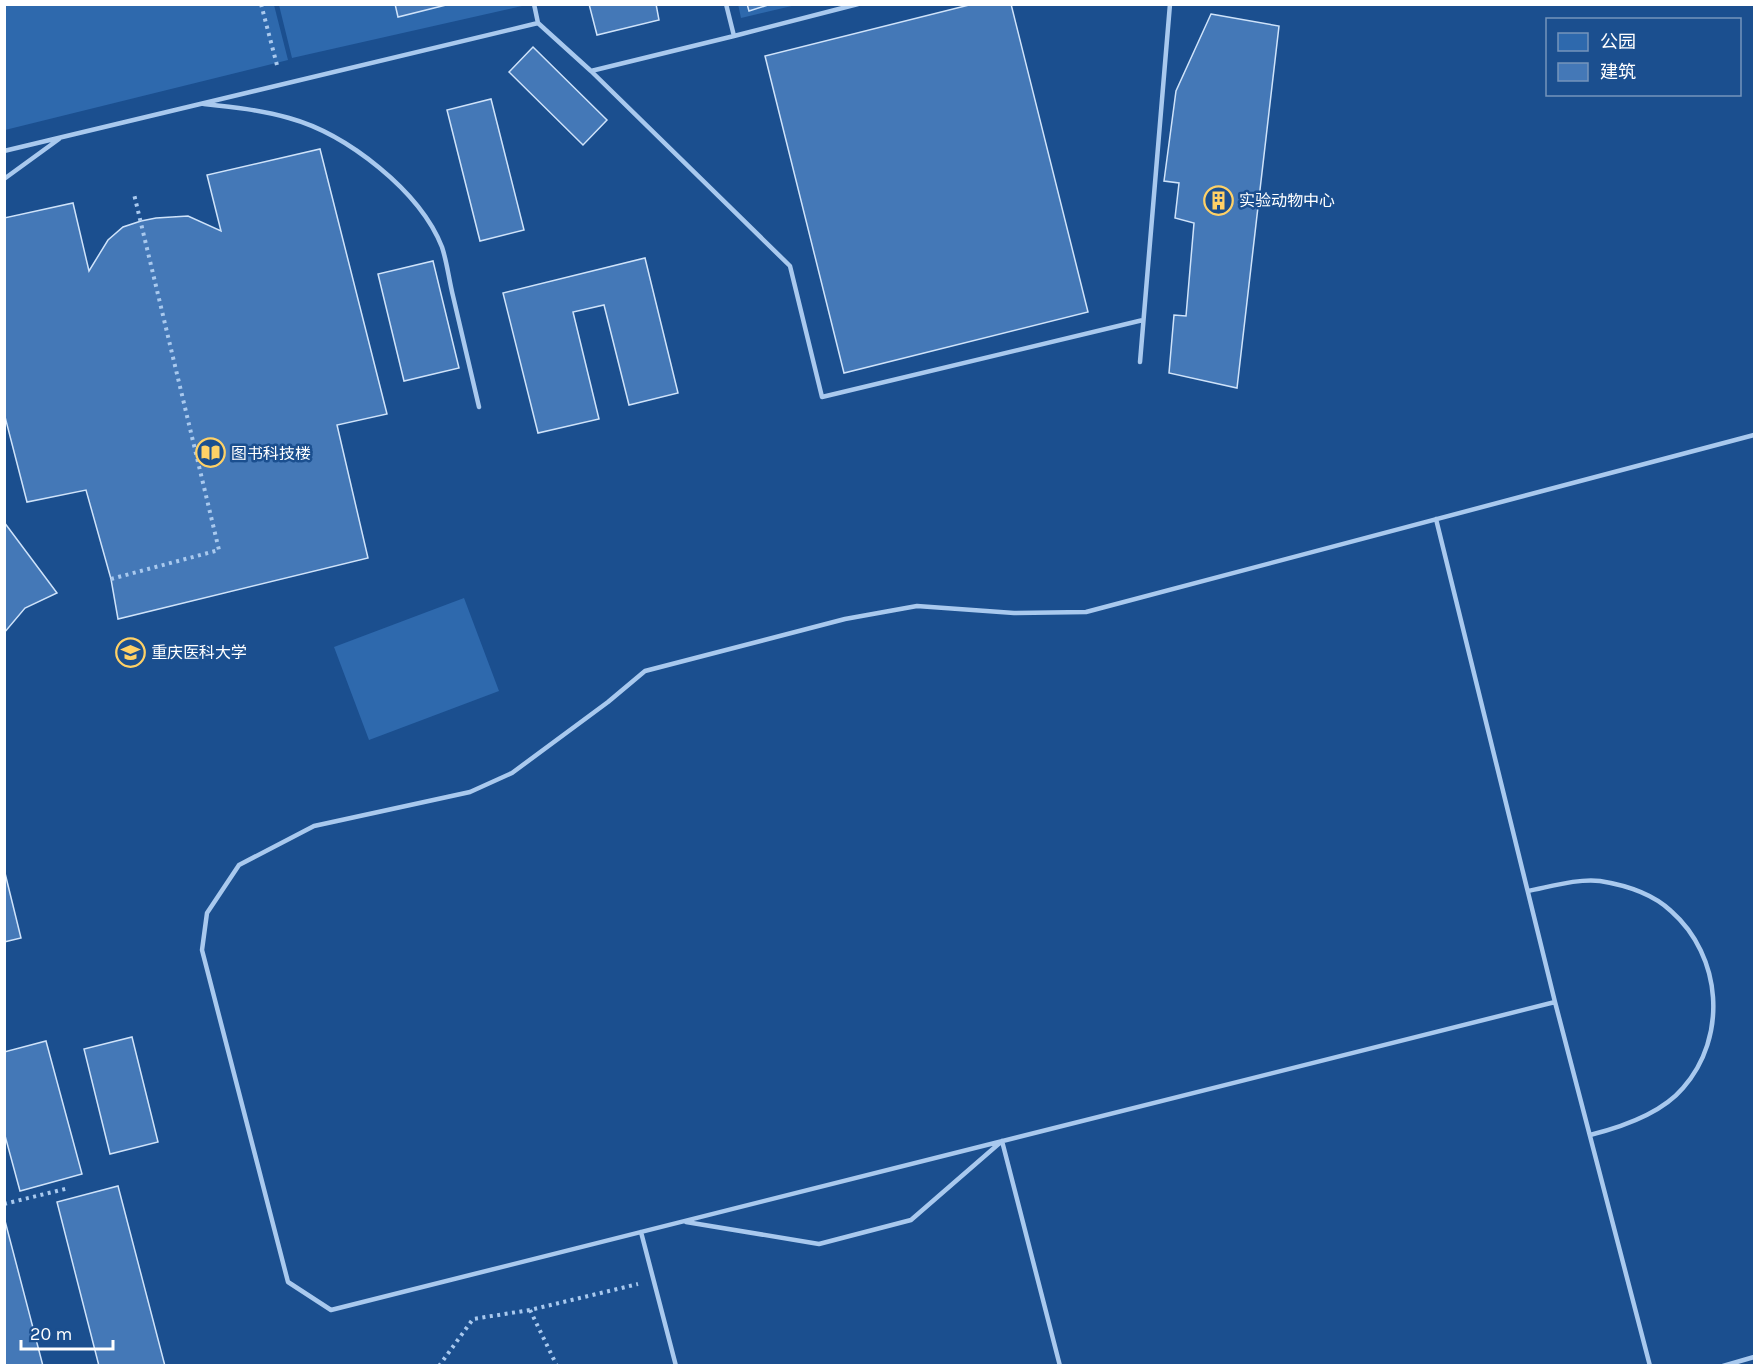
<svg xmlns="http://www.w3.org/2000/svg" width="1759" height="1370" viewBox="0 0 1759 1370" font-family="Karla,'Noto Sans SC',sans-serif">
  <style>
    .green { fill: #2e69ad }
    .building { fill: #4478b7; stroke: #cfe3fa; stroke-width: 1.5 }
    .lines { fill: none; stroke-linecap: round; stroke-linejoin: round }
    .path { stroke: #a9c9ee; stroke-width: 4; stroke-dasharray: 3 4.5; stroke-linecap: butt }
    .lane { stroke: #a9c9ee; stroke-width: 4.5 }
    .labels { text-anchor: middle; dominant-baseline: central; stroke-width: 5; stroke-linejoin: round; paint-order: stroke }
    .poi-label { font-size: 16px; fill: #fff; stroke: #1b4f8f; text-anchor: start }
  </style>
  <rect width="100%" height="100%" fill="#1b4f8f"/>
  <!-- green -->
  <path class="green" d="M 521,4 L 522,6 L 292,58 L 279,5 Z
    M 738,4 L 796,5 L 741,18 Z
    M 4,5 L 274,5 L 288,60 L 5,130 Z
    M 464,598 L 499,691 L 369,740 L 334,647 Z"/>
  <!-- building -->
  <path class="building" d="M 395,4 L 450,4 L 398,17 Z
    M 589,4 L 656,4 L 659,20 L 597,35 Z
    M 747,4 L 771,4 L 749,11 Z
    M 973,4 L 1011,4 L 1088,312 L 844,373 L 765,56 Z
    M 1211,14 L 1279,26 L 1237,388 L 1169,373 L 1174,315 L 1186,316 L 1194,223 L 1175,218 L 1179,183 L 1164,181 L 1176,91 Z
    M 533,47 L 607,120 L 583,145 L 509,72 Z
    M 491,99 L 524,230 L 480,241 L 447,110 Z
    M 320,149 L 387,414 L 337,425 L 368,558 L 118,619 L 111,579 L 86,490 L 27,502 L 4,413 L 4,218 L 73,203 L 89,271 L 108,240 L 123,227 L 141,221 L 156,218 L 188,216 L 221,231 L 207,175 Z
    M 645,258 L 678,393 L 629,405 L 604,305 L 573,312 L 599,419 L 538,433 L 503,293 Z
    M 433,261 L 459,368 L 404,381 L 378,274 Z
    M 4,522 L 57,593 L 25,608 L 4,633 Z
    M 4,869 L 21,938 L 4,942 Z
    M 132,1037 L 158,1142 L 110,1154 L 84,1049 Z
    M 46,1041 L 82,1174 L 20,1191 L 4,1132 L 4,1052 Z
    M 118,1186 L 165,1366 L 99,1366 L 57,1202 Z
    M 4,1217 L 43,1366 L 4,1366 Z"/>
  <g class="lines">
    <!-- path -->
    <path class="path" d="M 261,4 L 278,69
      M 111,579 L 219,550 L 134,194
      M 4,1204 L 69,1188
      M 530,1310 L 557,1366
      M 439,1366 L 473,1319 L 530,1310 L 638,1284"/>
    <!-- lane -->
    <path class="lane" d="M 726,4 L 734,36 L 858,4
      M 538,23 L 591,71 L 790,266 L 822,397 L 1143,320
      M 591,71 L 734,36
      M 204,104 C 233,107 261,110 289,118 C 347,134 420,191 442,247 C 447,262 449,280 453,296 C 462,333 470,370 479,407
      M 4,151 L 538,23 L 534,4
      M 4,179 L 59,139
      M 1140,362 L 1170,4
      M 1436,519 L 1555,1002 L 1650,1366
      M 1528,891 C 1549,887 1579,878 1600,881 C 1625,885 1653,894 1671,911 C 1722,956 1728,1037 1683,1088 C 1661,1114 1622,1127 1590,1135
      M 1555,1002 L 331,1310 L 288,1282 L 202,950 L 207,913 L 239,865 L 314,826 L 470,792 L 512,773 L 608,702 L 645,671 L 845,619 L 917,606 L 1014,613 L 1086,612 L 1754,435
      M 686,1222 L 819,1244 L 911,1220 L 1002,1141 L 1060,1366
      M 641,1232 L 676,1366
      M 1723,1366 L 1754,1357"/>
  </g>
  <!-- icons -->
  <defs>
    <symbol id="building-ring" viewBox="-11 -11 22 22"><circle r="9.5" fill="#1b4f8f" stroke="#ffd166" stroke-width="1.5"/><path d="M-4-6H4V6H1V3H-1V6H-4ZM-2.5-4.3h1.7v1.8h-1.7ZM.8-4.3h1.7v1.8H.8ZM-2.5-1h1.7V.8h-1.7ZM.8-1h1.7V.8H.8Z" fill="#ffd166"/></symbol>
    <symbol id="library-ring" viewBox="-11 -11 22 22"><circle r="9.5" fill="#1b4f8f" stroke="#ffd166" stroke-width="1.5"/><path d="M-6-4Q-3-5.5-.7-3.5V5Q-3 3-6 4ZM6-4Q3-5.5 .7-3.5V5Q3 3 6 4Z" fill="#ffd166"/></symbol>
    <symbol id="university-ring" viewBox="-11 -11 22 22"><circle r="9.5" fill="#1b4f8f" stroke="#ffd166" stroke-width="1.5"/><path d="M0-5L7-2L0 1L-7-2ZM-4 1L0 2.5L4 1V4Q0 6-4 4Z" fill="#ffd166"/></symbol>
  </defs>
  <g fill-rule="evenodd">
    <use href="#building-ring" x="1202" y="184" width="33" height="33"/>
    <use href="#library-ring" x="194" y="436" width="33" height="33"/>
    <use href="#university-ring" x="114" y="636" width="33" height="33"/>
  </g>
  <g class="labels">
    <!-- poi labels -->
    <g class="poi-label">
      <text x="1239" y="200">实验动物中心</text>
      <text x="231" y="453">图书科技楼</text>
      <text x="151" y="652">重庆医科大学</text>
    </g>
  </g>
  <!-- border -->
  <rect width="1759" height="1370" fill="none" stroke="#ffffff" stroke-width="12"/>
  <!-- legend -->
  <rect x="1546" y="18" width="195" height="78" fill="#1b4f8f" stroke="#7695bc" stroke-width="1.5"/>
  <rect x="1558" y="33" width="30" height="18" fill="#2e69ad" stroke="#7695bc" stroke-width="1.5"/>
  <text x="1600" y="48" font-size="18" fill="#ffffff">公园</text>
  <rect x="1558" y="63" width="30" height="18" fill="#4478b7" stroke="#7695bc" stroke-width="1.5"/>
  <text x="1600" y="78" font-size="18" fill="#ffffff">建筑</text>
  <!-- scale -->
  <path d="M21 1340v9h92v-9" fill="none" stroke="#ffffff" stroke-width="3"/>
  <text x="30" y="1340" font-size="18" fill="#ffffff" stroke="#1b4f8f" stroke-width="4.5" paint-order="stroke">20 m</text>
</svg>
